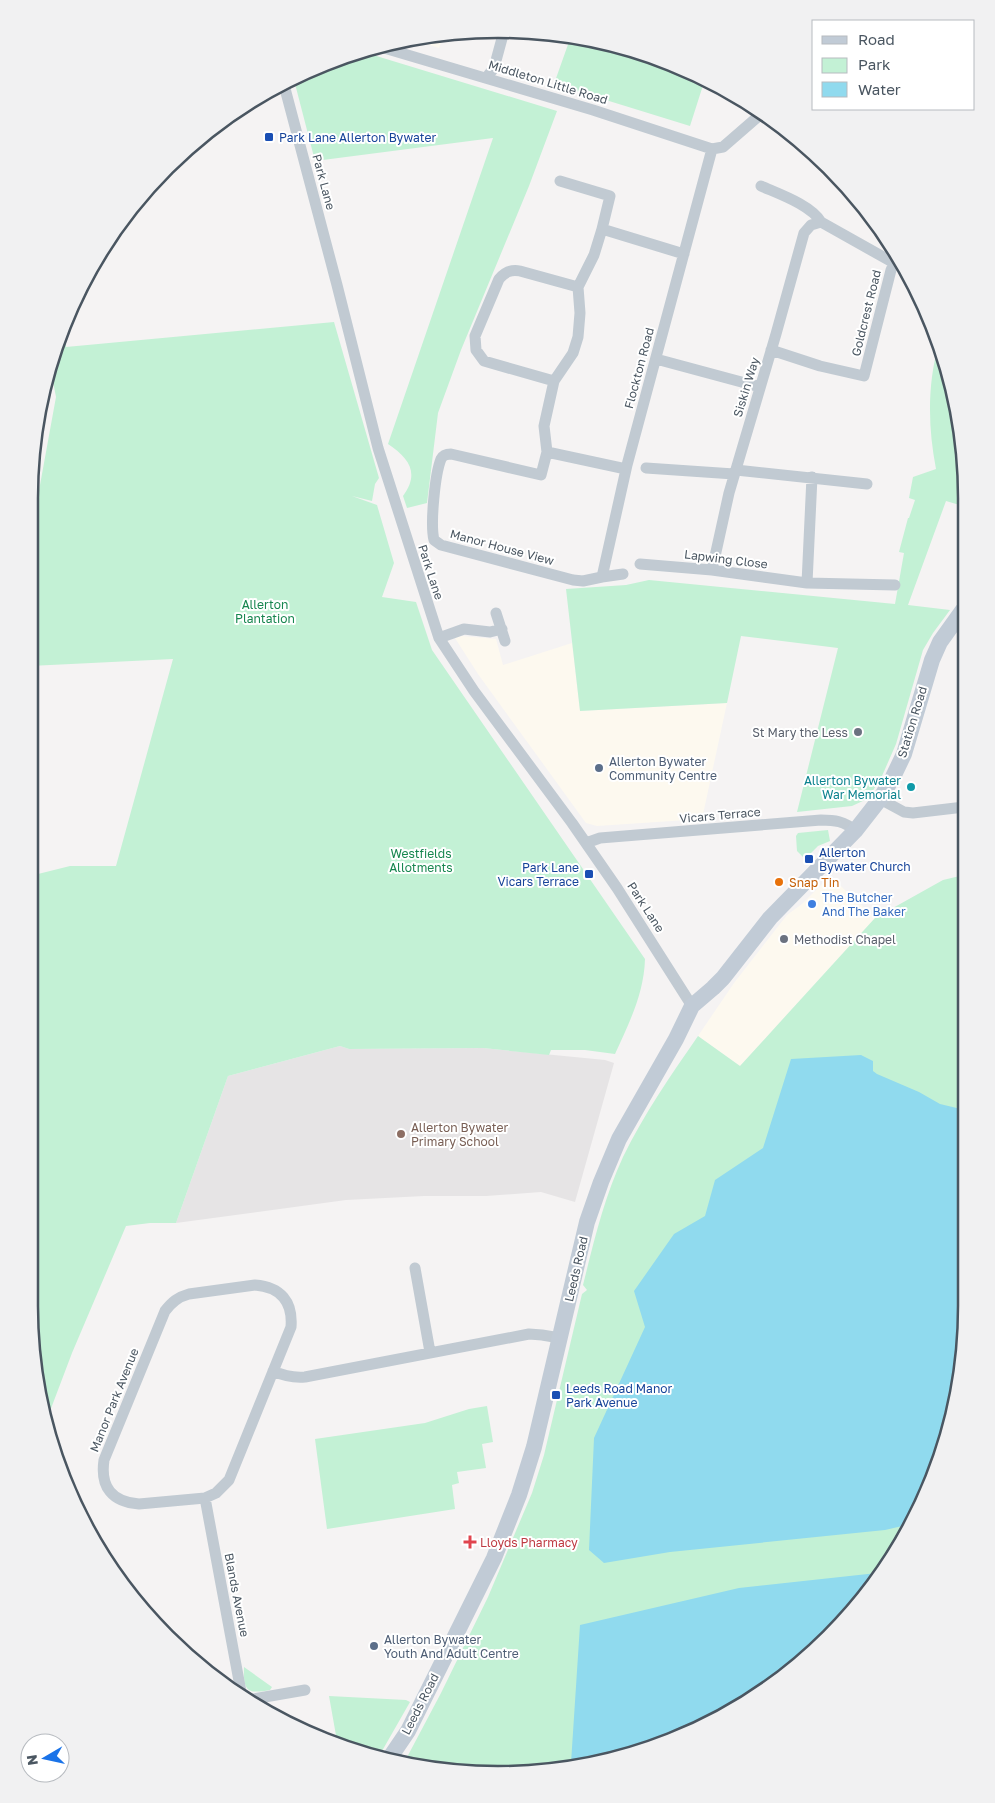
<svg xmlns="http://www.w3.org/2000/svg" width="995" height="1803" viewBox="0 0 995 1803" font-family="'Golos Text',sans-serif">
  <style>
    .commercial { fill: #fdf9ef }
    .education { fill: #e6e4e5 }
    .green { fill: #c3f1d5 }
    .water { fill: #90daee }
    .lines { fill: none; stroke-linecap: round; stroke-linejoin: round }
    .street { stroke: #c1cad2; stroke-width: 11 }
    .secondary { stroke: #c1cbd6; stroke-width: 16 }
    .transit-dot { fill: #1a4fb4; stroke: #fff; stroke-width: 2 }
    .worship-dot { fill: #6b7280; stroke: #fff; stroke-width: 2 }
    .service-dot { fill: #5c6f8a; stroke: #fff; stroke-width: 2 }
    .culture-dot { fill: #0f9aa8; stroke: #fff; stroke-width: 2 }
    .food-dot { fill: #e8710a; stroke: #fff; stroke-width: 2 }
    .shop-dot { fill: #3f7fe0; stroke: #fff; stroke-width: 2 }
    .education-dot { fill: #8d6e63; stroke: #fff; stroke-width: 2 }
    .health-dot { fill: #e0444e; stroke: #fff; stroke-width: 2 }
    .labels { text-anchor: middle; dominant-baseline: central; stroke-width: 4; stroke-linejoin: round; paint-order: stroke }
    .street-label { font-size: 12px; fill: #4a5661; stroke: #fff }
    .transit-label { font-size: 12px; fill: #164399; stroke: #fff; text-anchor: start }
    .park-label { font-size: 12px; fill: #17864f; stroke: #fff }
    .worship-label { font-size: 12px; fill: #5b616d; stroke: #fff; text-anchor: end }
    .service-label { font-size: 12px; fill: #4e5e75; stroke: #fff; text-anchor: start }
    .culture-label { font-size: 12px; fill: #0d838f; stroke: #fff; text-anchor: end }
    .food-label { font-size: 12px; fill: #c56008; stroke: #fff; text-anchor: start }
    .shop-label { font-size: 12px; fill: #366cbe; stroke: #fff; text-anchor: start }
    .education-label { font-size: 12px; fill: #785e54; stroke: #fff; text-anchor: start }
    .health-label { font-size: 12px; fill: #be3a42; stroke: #fff; text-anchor: start }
    .rim { fill: none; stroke: #4a5661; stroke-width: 2.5 }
  </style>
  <rect width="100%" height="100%" fill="#f5f3f3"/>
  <!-- commercial -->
  <path class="commercial" d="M 444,34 L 439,48 L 411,39 Z
    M 462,636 L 496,639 L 503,665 L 572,643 L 580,711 L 727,703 L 702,819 L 597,826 L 586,823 L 478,674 L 455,638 Z
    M 830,876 L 875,918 L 740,1066 L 698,1036 L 734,983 L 787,915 L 802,904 Z"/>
  <!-- education -->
  <path class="education" d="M 340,1046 L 349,1049 L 483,1048 L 605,1060 L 614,1063 L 575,1202 L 541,1192 L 486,1196 L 424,1196 L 346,1200 L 176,1223 L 228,1076 Z"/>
  <!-- green -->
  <path class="green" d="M 571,36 L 648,54 L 705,79 L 690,126 L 554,84 Z
    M 360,51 L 557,111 L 529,186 L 461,350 L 438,413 L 427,503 L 407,508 L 403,496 C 420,473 409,458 388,444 L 493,138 L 315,161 L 293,76 Z
    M 334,322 L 379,478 L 375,484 L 372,501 L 352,496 L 377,505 L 394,563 L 382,597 L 416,602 L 432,650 L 645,959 C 644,994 629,1023 615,1054 L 585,1050 L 551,1050 L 549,1055 L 483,1048 L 349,1049 L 340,1046 L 228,1076 L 176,1223 L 150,1223 L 126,1226 L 72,1353 L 47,1419 L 29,1305 L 29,909 L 38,874 L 70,866 L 116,866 L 173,659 L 30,666 L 30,540 L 56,397 L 50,366 L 54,347 L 64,324 L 66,347 Z
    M 939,343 L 962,437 L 963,506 L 946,501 L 908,605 L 950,610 L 933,633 L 923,650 L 896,744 L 882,776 L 872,792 L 865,800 L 852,806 L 797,812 L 838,648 L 741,636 L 727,703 L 580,711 L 566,589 L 626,585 L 649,580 L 895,604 L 904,553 L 899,552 L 908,518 L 909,518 L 915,500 L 909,498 L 913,477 L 936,469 C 928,427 927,385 939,343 Z
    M 828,830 L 830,841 L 818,846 L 805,859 L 797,851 L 796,836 L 798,833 Z
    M 964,875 L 965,1336 L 941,1456 L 903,1540 L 806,1658 L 677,1739 L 528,1773 L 405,1761 L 441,1693 L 488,1597 L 532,1493 L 544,1455 L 582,1294 L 587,1290 L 583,1285 C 594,1241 604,1198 623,1157 C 644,1114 671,1075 698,1036 L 740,1066 L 875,918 L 943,880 Z
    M 487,1406 L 493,1442 L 482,1444 L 486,1468 L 457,1472 L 459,1483 L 452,1485 L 455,1509 L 327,1529 L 315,1439 L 425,1423 L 469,1409 Z
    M 244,1667 L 272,1687 L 270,1690 C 248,1694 243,1692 244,1667 Z
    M 329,1696 L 406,1700 L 410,1702 L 378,1758 L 337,1741 Z"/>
  <!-- water -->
  <path class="water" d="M 861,1055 L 873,1061 L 873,1071 L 877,1074 L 919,1092 L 940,1104 L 965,1110 L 965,1336 L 941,1456 L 911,1524 L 885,1530 L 670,1552 L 604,1563 L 589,1550 L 594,1438 L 645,1327 L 634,1291 L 674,1234 L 705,1216 L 715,1180 L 763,1148 L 791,1059 Z
    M 877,1573 L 806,1658 L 677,1739 L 571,1763 L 580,1625 L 739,1588 Z"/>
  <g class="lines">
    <!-- street -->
    <path class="street" d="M 374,45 L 593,110 L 712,149 L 723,147 L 761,114
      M 486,78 L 494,68 L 504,31
      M 283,81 L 337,285 L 378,448 L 439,638 L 474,691 L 572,823 L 617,888 L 692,1006
      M 560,181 L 610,196 L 602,229
      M 761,186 C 779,194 811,205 821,222 L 894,263
      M 771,350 L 820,366 L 864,376 L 891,270 L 897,257
      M 656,359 L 760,387
      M 554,381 L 484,361 L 476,350 L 475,336 L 499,279 C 505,272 511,269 520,271 L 578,287
      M 547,452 L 544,426 L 554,381 L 573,353 L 578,337 L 580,313 L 578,287 L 594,255 L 602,229 L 684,254
      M 646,468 L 734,474
      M 626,469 L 547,452 L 541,475 L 451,454 C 447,454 443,455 441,459 C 435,474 430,524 434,540 L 441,545 L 573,580 L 583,581 L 602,577 L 627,465 L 712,149
      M 736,470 L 867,484
      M 640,564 L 712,570 L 807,583 L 895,585
      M 712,570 L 729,493 L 776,334 L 804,233 L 811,225 L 821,222
      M 602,577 L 623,574
      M 807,583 L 812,477
      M 496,613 L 505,641
      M 439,638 L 464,629 L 490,632 L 502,629
      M 880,799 L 904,812 L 913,813 L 964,807
      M 586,843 L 600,838 L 821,820 C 834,820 845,821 855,831
      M 415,1268 L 430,1352
      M 255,1285 C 281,1287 293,1302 291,1327 L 229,1480 L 216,1493 L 205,1498 L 139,1504 C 112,1502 100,1487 104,1460 L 165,1311 C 172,1302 178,1297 189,1294 Z
      M 273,1371 C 284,1376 293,1378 305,1377 L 529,1334 L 542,1335 L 560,1338
      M 205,1498 L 242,1697
      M 248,1700 L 305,1690"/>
    <!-- secondary -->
    <path class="secondary" d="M 389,1759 L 408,1731 L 494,1558 L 519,1495 L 534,1447 L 587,1222 L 601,1182 L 619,1139 L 676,1039 L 692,1006 L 713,988 L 723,978 L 770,918 L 855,831 L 880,799 L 893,777 L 904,754 L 932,660 L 940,642 L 963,610"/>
  </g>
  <!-- markers -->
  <g class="transit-dot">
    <rect x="264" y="132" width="10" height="10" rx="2.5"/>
    <rect x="804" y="854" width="10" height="10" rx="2.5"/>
    <rect x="584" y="869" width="10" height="10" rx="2.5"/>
    <rect x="551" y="1390" width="10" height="10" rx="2.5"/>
  </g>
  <g class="worship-dot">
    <circle cx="858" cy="732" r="5"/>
    <circle cx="784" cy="939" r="5"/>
  </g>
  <g class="service-dot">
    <circle cx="599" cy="768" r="5"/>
    <circle cx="374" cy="1646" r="5"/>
  </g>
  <circle class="culture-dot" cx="911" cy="787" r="5"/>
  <circle class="food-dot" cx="779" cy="882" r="5"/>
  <circle class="shop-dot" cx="812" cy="904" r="5"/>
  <circle class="education-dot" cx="401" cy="1134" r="5"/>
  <path class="health-dot" d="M467.5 1534.5h5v5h5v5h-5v5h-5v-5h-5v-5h5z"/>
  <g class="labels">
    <!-- street labels -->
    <g class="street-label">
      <text transform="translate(548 82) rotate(17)">Middleton Little Road</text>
      <text transform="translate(324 182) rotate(75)">Park Lane</text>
      <text transform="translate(866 313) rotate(-76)">Goldcrest Road</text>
      <text transform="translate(639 368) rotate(-75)">Flockton Road</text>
      <text transform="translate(746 387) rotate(-73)">Siskin Way</text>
      <text transform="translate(502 547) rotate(15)">Manor House View</text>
      <text transform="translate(726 559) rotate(7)">Lapwing Close</text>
      <text transform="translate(431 572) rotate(72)">Park Lane</text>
      <text transform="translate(912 722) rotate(-73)">Station Road</text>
      <text transform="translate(720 815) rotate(-5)">Vicars Terrace</text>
      <text transform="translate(646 907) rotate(57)">Park Lane</text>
      <text transform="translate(576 1269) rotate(-77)">Leeds Road</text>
      <text transform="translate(114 1400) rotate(-68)">Manor Park Avenue</text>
      <text transform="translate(237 1595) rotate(79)">Blands Avenue</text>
      <text transform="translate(420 1704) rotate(-63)">Leeds Road</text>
    </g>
    <!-- transit labels -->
    <g class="transit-label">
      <text x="279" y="137">Park Lane Allerton Bywater</text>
      <text x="819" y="852">Allerton<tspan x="819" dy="14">Bywater Church</tspan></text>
      <text x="579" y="867" text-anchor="end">Park Lane<tspan x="579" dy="14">Vicars Terrace</tspan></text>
      <text x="566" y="1388">Leeds Road Manor<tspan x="566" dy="14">Park Avenue</tspan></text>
    </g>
    <!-- park labels -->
    <g class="park-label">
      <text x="265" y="604">Allerton<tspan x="265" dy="14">Plantation</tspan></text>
      <text x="421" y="853">Westfields<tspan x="421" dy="14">Allotments</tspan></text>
    </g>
    <!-- worship labels -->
    <g class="worship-label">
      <text x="848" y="732">St Mary the Less</text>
      <text x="794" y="939" text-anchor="start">Methodist Chapel</text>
    </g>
    <!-- service labels -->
    <g class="service-label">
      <text x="609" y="761">Allerton Bywater<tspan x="609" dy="14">Community Centre</tspan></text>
      <text x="384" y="1639">Allerton Bywater<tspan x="384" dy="14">Youth And Adult Centre</tspan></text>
    </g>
    <!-- culture labels -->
    <g class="culture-label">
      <text x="901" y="780">Allerton Bywater<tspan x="901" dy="14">War Memorial</tspan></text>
    </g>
    <!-- food labels -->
    <g class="food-label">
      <text x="789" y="882">Snap Tin</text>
    </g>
    <!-- shop labels -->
    <g class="shop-label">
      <text x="822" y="897">The Butcher<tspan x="822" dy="14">And The Baker</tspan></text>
    </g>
    <!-- education labels -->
    <g class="education-label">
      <text x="411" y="1127">Allerton Bywater<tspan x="411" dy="14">Primary School</tspan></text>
    </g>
    <!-- health labels -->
    <g class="health-label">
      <text x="480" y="1542">Lloyds Pharmacy</text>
    </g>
  </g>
  <!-- crop -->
  <path d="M0 0H995V1803H0ZM498 38H498A460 460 0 0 1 958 498V1306A460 460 0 0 1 498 1766H498A460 460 0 0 1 38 1306V498A460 460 0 0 1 498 38Z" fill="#f1f1f2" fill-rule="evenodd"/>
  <path class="rim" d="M498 38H498A460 460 0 0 1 958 498V1306A460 460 0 0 1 498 1766H498A460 460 0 0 1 38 1306V498A460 460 0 0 1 498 38Z"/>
  <!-- legend -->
  <rect x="812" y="20" width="162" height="90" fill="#ffffff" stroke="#b7bbc0"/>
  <rect x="822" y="36" width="25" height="8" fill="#c1cbd6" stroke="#b7bbc0"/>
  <text x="858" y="45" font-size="15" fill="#4a5661">Road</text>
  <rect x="822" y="58" width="25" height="15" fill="#c3f1d5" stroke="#b7bbc0"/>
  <text x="858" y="70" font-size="15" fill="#4a5661">Park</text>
  <rect x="822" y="82" width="25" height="15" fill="#90daee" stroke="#b7bbc0"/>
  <text x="858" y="95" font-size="15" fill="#4a5661">Water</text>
  <!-- north arrow -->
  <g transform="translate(45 1758) rotate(261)"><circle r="24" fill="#ffffff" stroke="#b7bbc0"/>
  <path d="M0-4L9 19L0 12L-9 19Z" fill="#1a73e8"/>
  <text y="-8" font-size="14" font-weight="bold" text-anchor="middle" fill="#4a5661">N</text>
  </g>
</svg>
